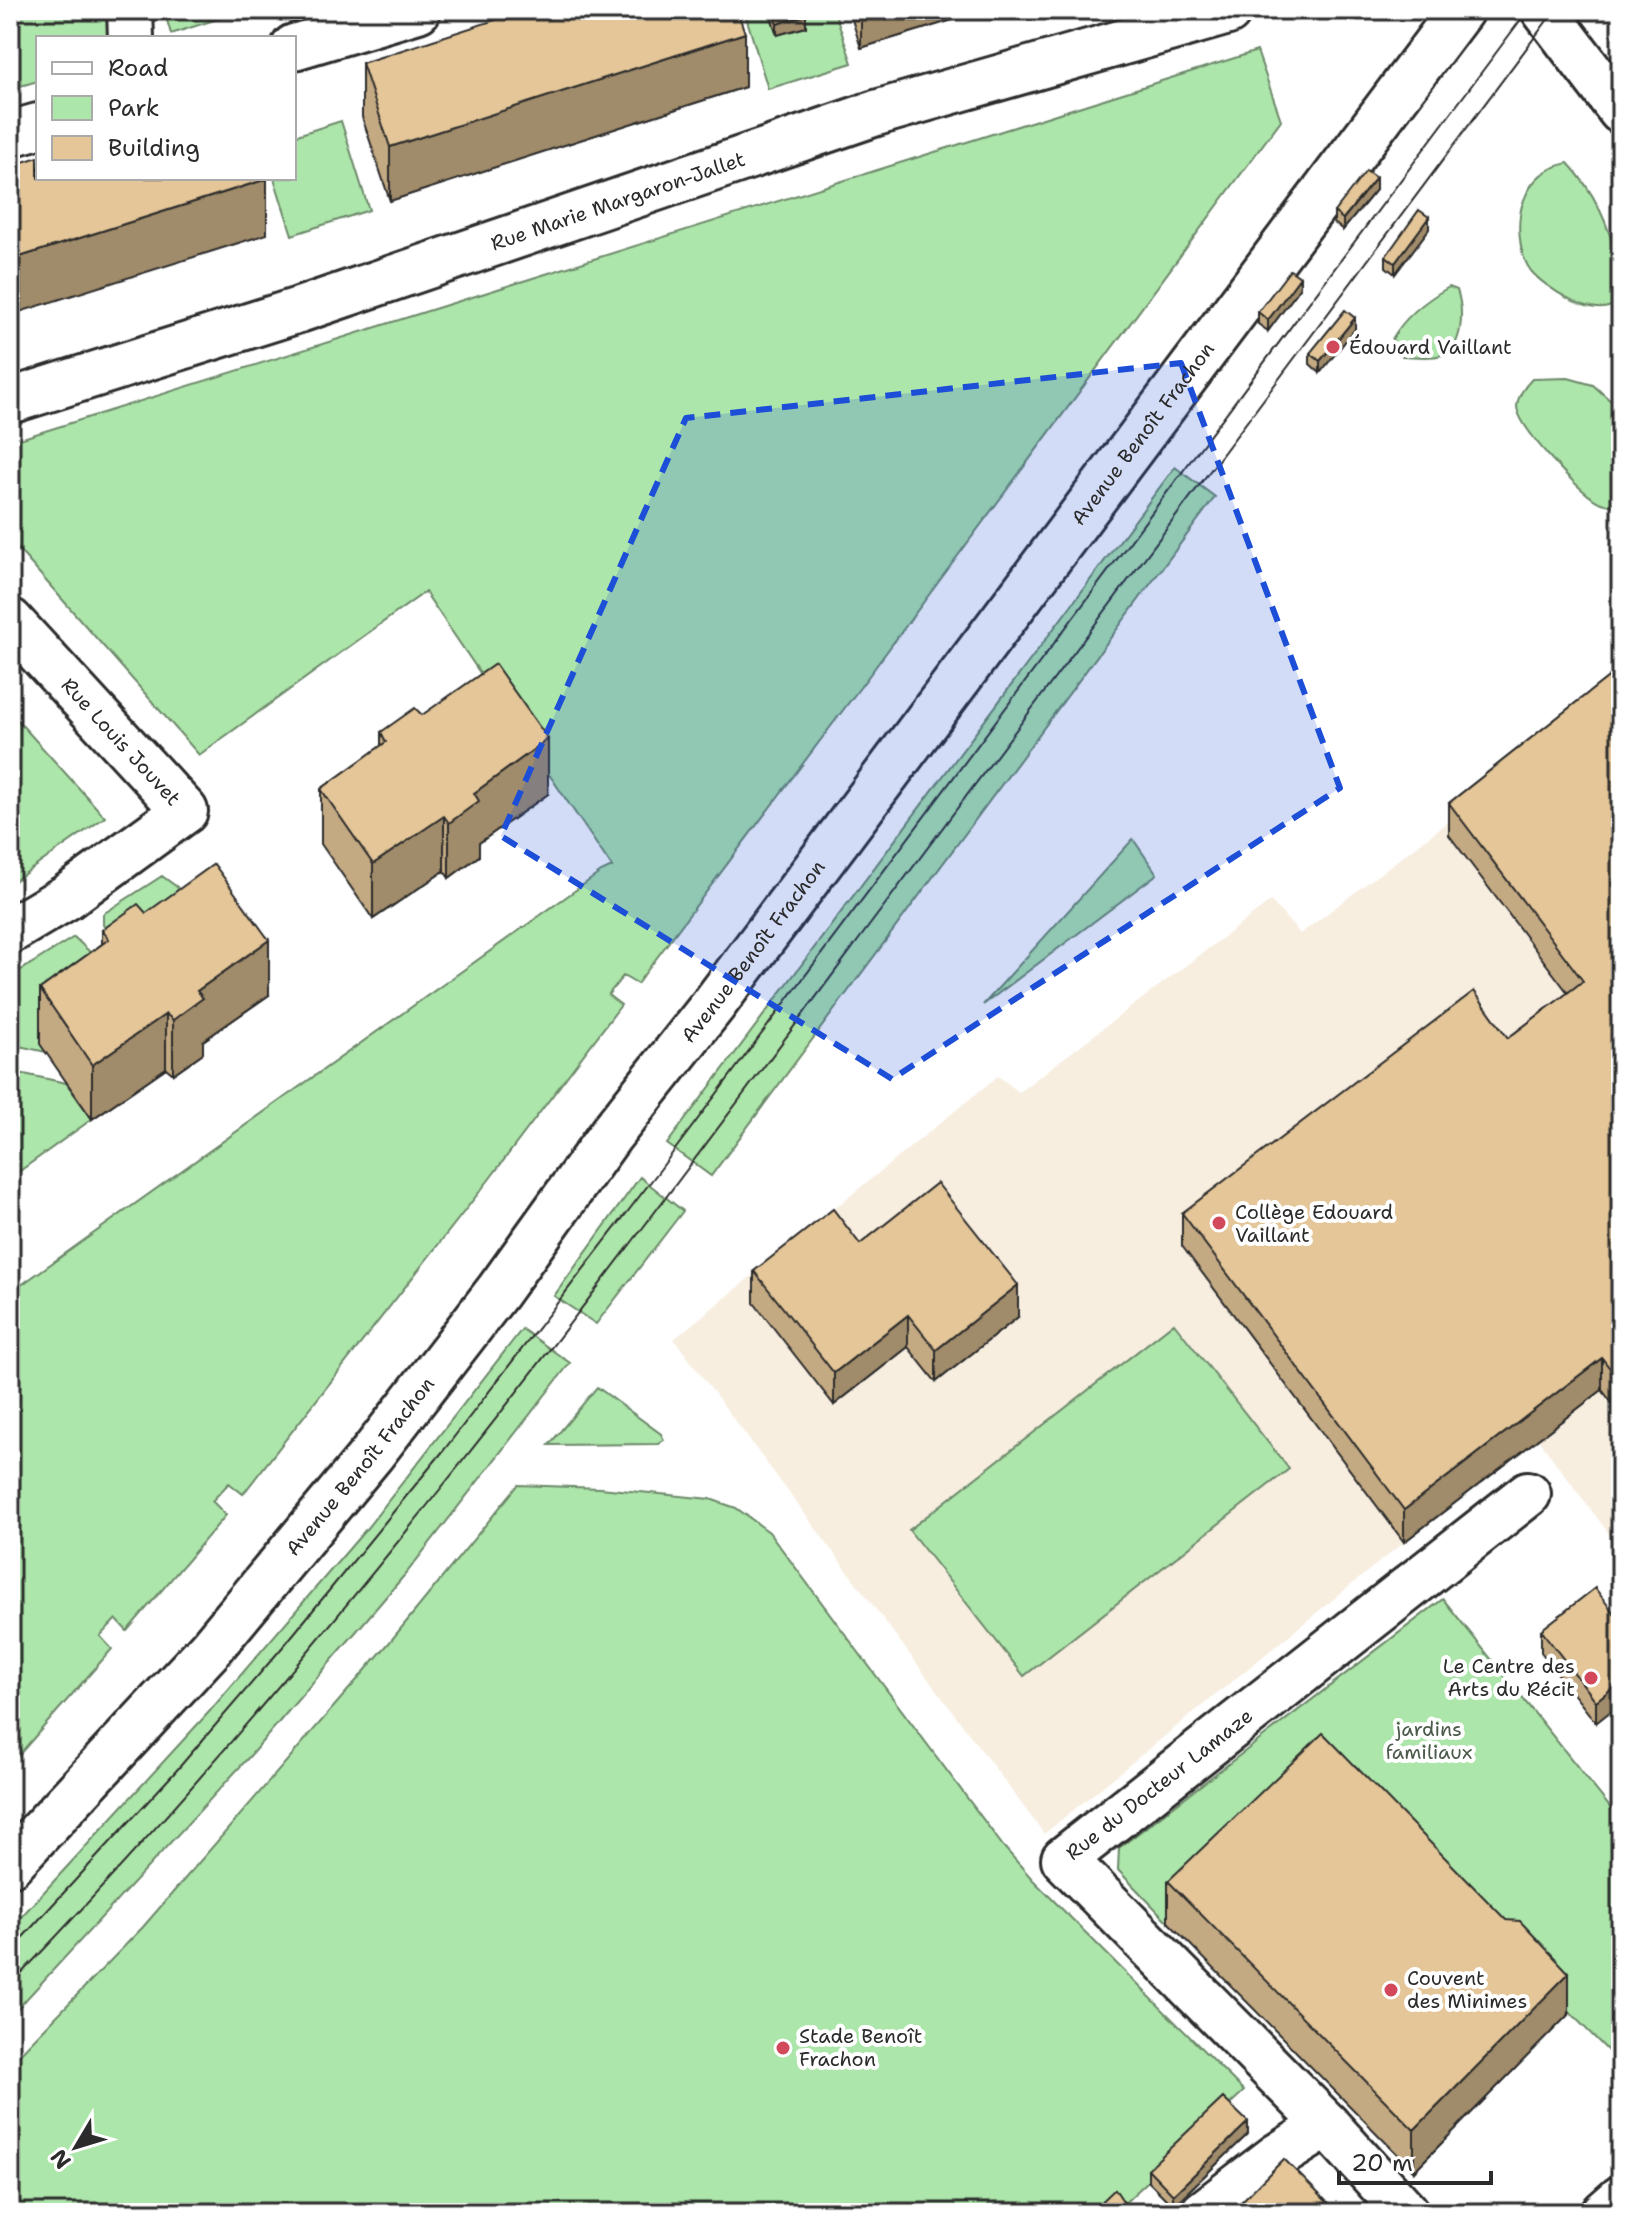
<svg xmlns="http://www.w3.org/2000/svg" width="1631" height="2223" viewBox="0 0 1631 2223" font-family="'Shantell Sans',sans-serif">
  <style>
    .built { fill: #f7eee0 }
    .green { fill: #ade6aa; stroke: #6c886a; stroke-width: 2 }
    .lines { fill: none; stroke-linecap: round; stroke-linejoin: round }
    .minor-casing { stroke: #2b2b2b; stroke-width: 50 }
    .minor { stroke: #fff; stroke-width: 44 }
    .tram { stroke: #2b2b2b; stroke-width: 2 }
    .wall { fill: #c4aa83; stroke: #2b2b2b; stroke-width: 2 }
    .shaded-wall { fill: #a08b6a; stroke: #2b2b2b; stroke-width: 2 }
    .building { fill: #e4c698; stroke: #2b2b2b; stroke-width: 2 }
    .marked { fill: #1d4ed8; fill-opacity: 0.2; stroke: #1d4ed8; stroke-width: 6; stroke-dasharray: 16 10; stroke-linejoin: round }
    .poi-dot { fill: #d1495b; stroke: #fff; stroke-width: 3 }
    .labels { text-anchor: middle; dominant-baseline: central; stroke-width: 8; stroke-linejoin: round; paint-order: stroke }
    .street-label { font-size: 20px; fill: #2b2b2b; stroke: #fff }
    .poi-label { font-size: 20px; fill: #2b2b2b; stroke: #fff; text-anchor: start }
    .park-label { font-size: 20px; fill: #4c5a4b; stroke: #fff }
  </style>
  <rect width="100%" height="100%" fill="#fff"/>
  <filter id="ink" filterUnits="userSpaceOnUse"><feTurbulence type="fractalNoise" baseFrequency=".0125" numOctaves="2"/><feDisplacementMap in="SourceGraphic" scale="16" xChannelSelector="R" yChannelSelector="G"/><feConvolveMatrix kernelMatrix="1 2 1 2 8 2 1 2 1" color-interpolation-filters="sRGB"/></filter>
  <g filter="url(#ink)">
    <!-- built -->
    <path class="built" d="M 1621,691 L 1621,1550 L 1538,1439 L 1404,1542 L 1044,1834 L 674,1339 L 998,1076 L 1019,1092 L 1271,901 L 1300,934 Z"/>
    <!-- green -->
    <path class="green" d="M 10,10 L 116,10 L 115,38 L 38,38 L 38,81 L 10,89 Z
      M 164,10 L 245,10 L 171,34 Z
      M 744,10 L 769,10 L 777,34 L 801,10 L 834,10 L 852,63 L 768,89 Z
      M 1257,51 L 1281,120 L 868,677 L 637,984 L 623,976 L 608,995 L 621,1005 L 488,1181 L 243,1494 L 229,1483 L 212,1501 L 226,1515 L 127,1631 L 116,1619 L 100,1636 L 112,1649 L 10,1765 L 10,1293 L 601,872 L 612,867 L 425,592 L 199,755 L 10,540 L 10,442 Z
      M 341,121 L 369,210 L 292,235 L 274,178 L 294,178 L 294,136 Z
      M 1568,163 C 1595,192 1611,229 1618,267 C 1621,277 1625,294 1616,302 C 1597,322 1544,287 1531,271 C 1518,254 1516,219 1524,200 C 1532,178 1546,168 1568,163 Z
      M 1449,287 L 1457,290 C 1463,308 1465,347 1442,355 C 1430,359 1414,356 1402,356 L 1392,339 C 1405,316 1426,300 1449,287 Z
      M 1568,378 L 1593,385 L 1613,403 L 1621,417 L 1621,503 L 1615,506 C 1609,505 1602,504 1597,501 C 1578,491 1517,426 1517,406 C 1518,395 1525,386 1532,379 Z
      M 1175,467 L 1215,497 L 711,1176 L 667,1144 Z
      M 10,712 L 105,817 L 10,884 Z
      M 1133,839 L 1157,874 L 983,1005 Z
      M 162,876 L 177,887 L 187,900 L 122,951 L 103,925 L 103,914 Z
      M 74,937 L 91,953 L 41,1044 L 46,1052 L 10,1044 L 10,977 Z
      M 10,1071 L 66,1083 L 92,1119 L 10,1178 Z
      M 640,1177 L 683,1211 L 596,1324 L 554,1296 Z
      M 1174,1323 L 1289,1469 L 1024,1676 L 909,1530 Z
      M 522,1329 L 570,1363 L 408,1571 L 249,1757 L 10,2017 L 10,1929 L 209,1712 L 367,1528 Z
      M 597,1387 L 661,1434 L 664,1440 L 658,1444 L 549,1445 Z
      M 518,1485 L 600,1488 L 710,1499 L 736,1508 L 769,1532 L 1003,1846 L 1033,1880 L 1244,2091 L 1114,2213 L 10,2213 L 10,2064 L 143,1927 L 389,1643 Z
      M 1443,1599 L 1621,1821 L 1621,2064 L 1520,1962 L 1168,1922 L 1118,1870 L 1119,1848 Z"/>
    <g class="lines">
      <defs>
        <g id="minor">
          <path d="M 130,10 L 131,38"/>
          <path d="M 1544,10 L 1621,111"/>
          <path d="M 294,47 L 418,10"/>
          <path d="M 10,134 L 38,126"/>
          <path id="s1" d="M 10,401 L 299,310 L 876,113 L 1228,12"/>
          <path id="s2" d="M 10,621 L 185,811 L 67,897 L 10,931"/>
          <path id="s3" d="M 10,1864 L 210,1649 L 372,1454 L 498,1291 L 611,1134 L 714,1004 L 1461,10"/>
          <path d="M 1203,2213 L 1276,2157 L 1327,2125"/>
          <path id="s4" d="M 1407,2213 L 1327,2125 L 1064,1859 L 1528,1494"/>
          <path d="M 1604,2213 L 1621,2198"/>
        </g>
      </defs>
      <!-- minor casing -->
      <use href="#minor" class="minor-casing"/>
      <!-- minor -->
      <use href="#minor" class="minor"/>
      <!-- tram -->
      <path class="tram" d="M 10,1951 L 176,1771 L 287,1642 L 444,1450 L 659,1171 L 1528,10
        M 10,1985 C 323,1660 591,1299 860,938 C 1090,628 1324,320 1555,10"/>
    </g>
    <!-- wall -->
    <path class="wall" d="M 769,10 L 804,10 L 806,27 L 777,35 Z
      M 849,10 L 985,10 L 861,48 Z
      M 362,63 L 745,87 L 390,201 L 362,117 Z
      M 1376,190 L 1343,230 L 1334,223 L 1334,212 Z
      M 1429,229 L 1395,274 L 1386,267 L 1386,256 Z
      M 1300,288 L 1268,331 L 1258,324 L 1258,312 Z
      M 1355,329 L 1320,373 L 1310,364 L 1310,353 Z
      M 1621,667 L 1621,1415 L 1602,1390 L 1404,1542 L 1182,1246 L 1182,1213 L 1508,1038 L 1568,993 L 1449,835 L 1449,803 Z
      M 422,715 L 548,794 L 479,843 L 479,856 L 449,878 L 444,871 L 373,919 L 321,844 L 321,789 L 381,746 L 381,732 Z
      M 146,913 L 269,995 L 203,1041 L 203,1053 L 173,1074 L 166,1068 L 92,1119 L 40,1044 L 40,989 L 102,944 L 102,930 Z
      M 860,1244 L 1018,1317 L 936,1382 L 908,1347 L 834,1405 L 754,1303 L 754,1271 Z
      M 1621,1565 L 1621,1582 L 1618,1578 L 1618,1567 Z
      M 1621,1623 L 1596,1723 L 1541,1652 L 1541,1630 Z
      M 1168,1881 L 1569,2014 L 1414,2171 L 1168,1922 Z
      M 1248,2134 L 1173,2206 L 1148,2181 L 1148,2169 Z"/>
    <!-- shaded-wall -->
    <path class="shaded-wall" d="M 861,10 L 985,10 L 861,48 Z
      M 806,15 L 806,27 L 777,35 L 777,24 Z
      M 745,33 L 745,87 L 390,201 L 390,147 Z
      M 1376,178 L 1376,190 L 1343,230 L 1343,219 Z
      M 267,179 L 267,234 L 10,315 L 10,260 Z
      M 1429,217 L 1429,229 L 1395,274 L 1395,263 Z
      M 1300,277 L 1300,288 L 1268,331 L 1268,320 Z
      M 1355,318 L 1355,329 L 1320,373 L 1320,361 Z
      M 548,739 L 548,794 L 479,843 L 479,856 L 449,878 L 449,823 L 474,793 Z
      M 444,816 L 444,871 L 373,919 L 373,864 Z
      M 269,940 L 269,995 L 203,1041 L 203,1053 L 173,1074 L 173,1020 L 197,991 Z
      M 166,1014 L 166,1068 L 92,1119 L 92,1065 Z
      M 1018,1285 L 1018,1317 L 936,1382 L 936,1350 Z
      M 908,1315 L 908,1347 L 834,1405 L 834,1373 Z
      M 1602,1358 L 1602,1390 L 1404,1542 L 1404,1510 Z
      M 1621,1681 L 1621,1703 L 1596,1723 L 1596,1701 Z
      M 1569,1973 L 1569,2014 L 1414,2171 L 1414,2130 Z
      M 1248,2122 L 1248,2134 L 1173,2206 L 1173,2195 Z
      M 1328,2203 L 1328,2213 L 1318,2213 Z"/>
    <!-- building -->
    <path class="building" d="M 526,10 L 737,10 L 745,33 L 390,147 L 362,63 Z
      M 773,10 L 804,10 L 806,15 L 777,24 Z
      M 38,157 L 38,178 L 267,178 L 267,179 L 10,260 L 10,166 Z
      M 1366,171 L 1376,178 L 1343,219 L 1334,212 Z
      M 1419,210 L 1429,217 L 1395,263 L 1386,256 Z
      M 1290,270 L 1300,277 L 1268,320 L 1258,312 Z
      M 1345,310 L 1355,318 L 1320,361 L 1310,353 Z
      M 495,664 L 548,739 L 474,793 L 479,801 L 449,823 L 444,816 L 373,864 L 321,789 L 386,742 L 381,732 L 415,708 L 422,715 Z
      M 1621,667 L 1621,1383 L 1602,1358 L 1404,1510 L 1182,1213 L 1474,991 L 1508,1038 L 1583,981 L 1449,803 Z
      M 214,864 L 269,940 L 197,991 L 203,998 L 173,1020 L 166,1014 L 92,1065 L 40,989 L 109,939 L 102,930 L 138,904 L 146,913 Z
      M 937,1183 L 1018,1285 L 936,1350 L 908,1315 L 834,1373 L 754,1271 L 833,1209 L 860,1244 Z
      M 1595,1588 L 1621,1623 L 1621,1681 L 1596,1701 L 1541,1630 Z
      M 1323,1733 L 1506,1920 L 1520,1921 L 1569,1973 L 1414,2130 L 1168,1881 Z
      M 1223,2098 L 1248,2122 L 1173,2195 L 1148,2169 Z
      M 1284,2159 L 1328,2203 L 1318,2213 L 1230,2213 Z
      M 1115,2189 L 1131,2213 L 1090,2213 Z"/>
  </g>
  <!-- marked area -->
  <path class="marked" d="M 1181,363 L 1340,788 L 892,1079 L 501,836 L 686,418 Z"/>
  <!-- markers -->
  <g class="poi-dot">
    <circle cx="1333" cy="347" r="8"/>
    <circle cx="1219" cy="1223" r="8"/>
    <circle cx="1591" cy="1678" r="8"/>
    <circle cx="1391" cy="1990" r="8"/>
    <circle cx="783" cy="2048" r="8"/>
  </g>
  <g class="labels">
    <!-- street labels -->
    <g class="street-label">
      <text stroke="none"><textPath href="#s1" startOffset="640">Rue Marie Margaron-Jallet</textPath></text>
      <text stroke="none"><textPath href="#s3" startOffset="1826">Avenue Benoît Frachon</textPath></text>
      <text stroke="none"><textPath href="#s2" startOffset="164">Rue Louis Jouvet</textPath></text>
      <text stroke="none"><textPath href="#s3" startOffset="1178">Avenue Benoît Frachon</textPath></text>
      <text stroke="none"><textPath href="#s3" startOffset="530">Avenue Benoît Frachon</textPath></text>
      <text stroke="none"><textPath href="#s4" startOffset="614">Rue du Docteur Lamaze</textPath></text>
    </g>
    <!-- poi labels -->
    <g class="poi-label">
      <text x="1349" y="347">Édouard Vaillant</text>
      <text x="1235" y="1212">Collège Edouard<tspan x="1235" dy="23">Vaillant</tspan></text>
      <text x="1575" y="1666" text-anchor="end">Le Centre des<tspan x="1575" dy="23">Arts du Récit</tspan></text>
      <text x="1407" y="1978">Couvent<tspan x="1407" dy="23">des Minimes</tspan></text>
      <text x="799" y="2036">Stade Benoît<tspan x="799" dy="23">Frachon</tspan></text>
    </g>
    <!-- park labels -->
    <g class="park-label">
      <text x="1429" y="1729">jardins<tspan x="1429" dy="23">familiaux</tspan></text>
    </g>
  </g>
  <!-- margin -->
  <rect width="1631" height="2223" fill="none" stroke="#fff" stroke-width="40"/>
  <rect x="20" y="20" width="1591" height="2183" fill="none" stroke="#2b2b2b" stroke-width="3" filter="url(#ink)"/>
  <!-- legend -->
  <rect x="36" y="36" width="260" height="144" fill="#ffffff" stroke="#aaaaaa" stroke-width="2"/>
  <rect x="52" y="62" width="40" height="12" fill="#ffffff" stroke="#aaaaaa" stroke-width="2"/>
  <text x="108" y="76" font-size="24" fill="#2b2b2b">Road</text>
  <rect x="52" y="96" width="40" height="24" fill="#ade6aa" stroke="#aaaaaa" stroke-width="2"/>
  <text x="108" y="116" font-size="24" fill="#2b2b2b">Park</text>
  <rect x="52" y="136" width="40" height="24" fill="#e4c698" stroke="#aaaaaa" stroke-width="2"/>
  <text x="108" y="156" font-size="24" fill="#2b2b2b">Building</text>
  <!-- north arrow -->
  <g transform="translate(76 2147) rotate(232)" stroke="#ffffff" stroke-width="6" paint-order="stroke">
  <path d="M0-6L14 30L0 20L-14 30Z" fill="#2b2b2b"/>
  <text y="-12" font-size="22" font-weight="bold" text-anchor="middle" fill="#2b2b2b">N</text>
  </g>
  <!-- scale -->
  <path d="M1339 2171v12h152v-12" fill="none" stroke="#2b2b2b" stroke-width="4"/>
  <text x="1351" y="2171" font-size="24" fill="#2b2b2b" stroke="#ffffff" stroke-width="6" paint-order="stroke">20 m</text>
</svg>
